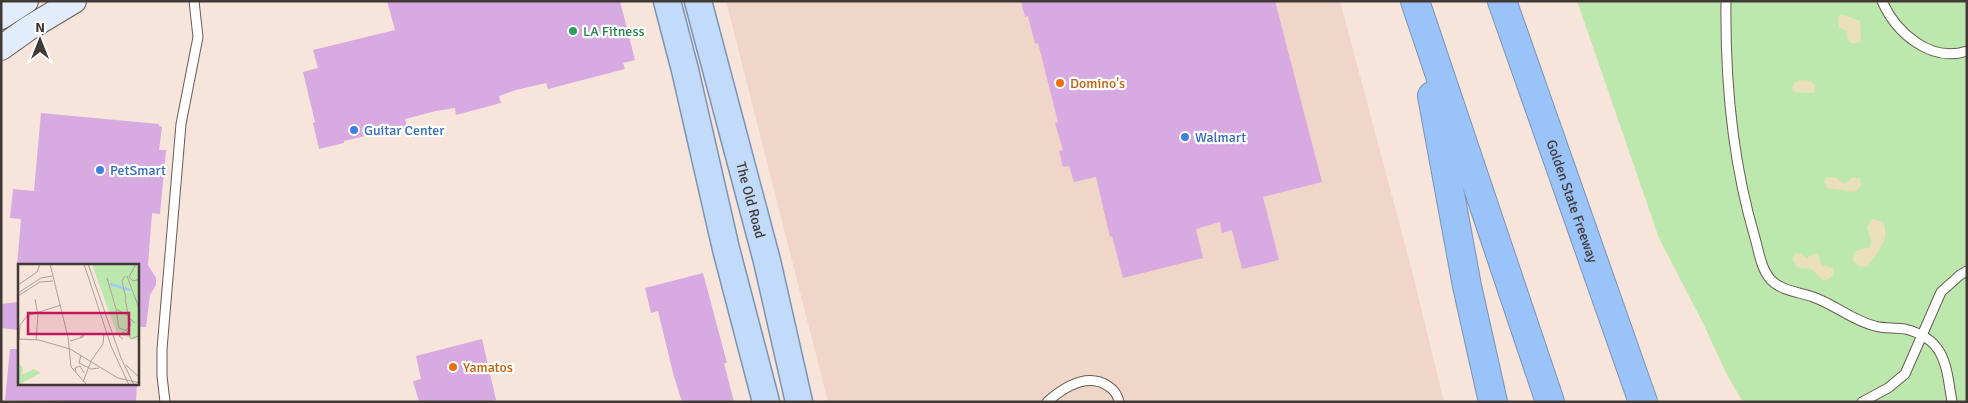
<svg xmlns="http://www.w3.org/2000/svg" width="1968" height="403" viewBox="0 0 1968 403" font-family="Signika,sans-serif">
  <style>
    .built { fill: #f0d6c8 }
    .green { fill: #bce8ae }
    .sand { fill: #e9dfba }
    .building { fill: #d7aae2 }
    .lines { fill: none; stroke-linecap: round; stroke-linejoin: round }
    .service-casing { stroke: #6b5b52; stroke-width: 11 }
    .secondary-casing { stroke: #6b5b52; stroke-width: 26 }
    .primary-casing { stroke: #7b93b4; stroke-width: 29 }
    .motorway-casing { stroke: #7b93b4; stroke-width: 30 }
    .service { stroke: #fff; stroke-width: 9 }
    .secondary { stroke: #e1edfd; stroke-width: 24 }
    .primary { stroke: #c2dbfb; stroke-width: 26 }
    .motorway { stroke: #9ac3f9; stroke-width: 28 }
    .leisure-dot { fill: #2e9e5b; stroke: #fff; stroke-width: 2 }
    .food-dot { fill: #e8710a; stroke: #fff; stroke-width: 2 }
    .shop-dot { fill: #3f7fe0; stroke: #fff; stroke-width: 2 }
    .labels { text-anchor: middle; dominant-baseline: central; stroke-width: 4.5; stroke-linejoin: round; paint-order: stroke }
    .leisure-label { font-size: 14px; fill: #27864d; stroke: #fff; text-anchor: start }
    .food-label { font-size: 14px; fill: #c56008; stroke: #fff; text-anchor: start }
    .shop-label { font-size: 14px; fill: #366cbe; stroke: #fff; text-anchor: start }
    .street-label { font-size: 14px; fill: #413935; stroke: #fff }
    .inset-river { fill: none; stroke: #9ecef4; stroke-width: 2.5 }
    .inset-road { fill: none; stroke: #aea098; stroke-width: 1 }
    .view { fill: #c2185b; fill-opacity: 0.15; stroke: #c2185b; stroke-width: 2.5 }
    .inset-edge { fill: none; stroke: #413935; stroke-width: 2.5 }
  </style>
  <rect width="100%" height="100%" fill="#f7e4da"/>
  <!-- built -->
  <path class="built" d="M 726,1 L 1340,1 L 1412,271 L 1444,402 L 828,402 Z"/>
  <!-- green -->
  <path class="green" d="M 1577,1 L 1967,1 L 1967,402 L 1743,402 L 1727,375 L 1704,325 L 1659,238 Z"/>
  <!-- sand -->
  <path class="sand" d="M 1840,15 C 1848,15 1853,19 1860,21 L 1861,41 L 1859,43 L 1851,43 L 1848,40 L 1847,31 L 1839,28 L 1838,16 Z
    M 1801,80 L 1811,81 L 1815,86 L 1814,93 L 1794,92 L 1792,89 L 1794,83 Z
    M 1830,177 L 1835,177 L 1843,183 L 1847,182 L 1851,178 L 1860,178 L 1861,186 L 1855,192 L 1827,188 L 1824,181 L 1825,178 Z
    M 1873,219 L 1883,222 C 1891,238 1878,252 1869,264 L 1866,267 L 1858,266 L 1853,261 C 1852,249 1860,250 1870,247 L 1871,240 L 1867,228 L 1870,221 Z
    M 1800,253 L 1807,258 L 1813,254 L 1818,255 L 1822,265 L 1834,268 L 1833,275 C 1821,288 1819,272 1810,269 C 1806,268 1802,269 1797,267 L 1793,259 L 1795,254 Z"/>
  <!-- building -->
  <path class="building" d="M 387,1 L 620,1 L 635,60 L 623,63 L 625,69 L 548,89 L 546,83 L 516,90 L 499,96 L 501,103 L 456,115 L 455,108 L 436,111 L 405,119 L 407,126 L 344,141 L 344,143 L 319,149 L 313,123 L 315,122 L 303,72 L 318,68 L 313,50 L 395,30 Z
    M 1021,1 L 1275,1 L 1322,182 L 1263,197 L 1279,260 L 1242,269 L 1232,230 L 1222,233 L 1220,222 L 1196,229 L 1203,258 L 1123,278 L 1112,236 L 1110,237 L 1096,177 L 1074,182 L 1069,166 L 1063,167 L 1059,151 L 1063,150 L 1055,123 L 1058,122 L 1038,43 L 1035,44 L 1028,16 L 1025,17 Z
    M 41,113 L 159,124 L 159,126 L 162,127 L 159,150 L 166,150 L 160,214 L 152,213 L 148,265 L 156,278 L 156,285 L 150,295 L 146,327 L 138,327 L 138,266 L 17,266 L 21,219 L 10,218 L 13,189 L 34,191 Z
    M 703,273 L 727,363 L 724,363 L 734,402 L 682,402 L 673,373 L 658,311 L 651,313 L 645,288 Z
    M 19,302 L 19,330 L 1,328 L 1,304 Z
    M 482,339 L 496,400 L 489,402 L 419,402 L 413,381 L 421,379 L 416,356 Z
    M 10,349 L 19,349 L 19,384 L 137,384 L 136,402 L 5,400 Z"/>
  <g class="lines">
    <defs>
      <path id="service" d="M 1726,1 C 1725,81 1732,161 1755,238 C 1759,252 1761,269 1771,280 C 1782,291 1799,292 1813,297 C 1834,304 1853,321 1875,326 C 1884,329 1895,327 1905,329 C 1946,339 1946,366 1952,402
        M 1882,1 C 1896,33 1931,63 1967,51
        M 165,402 L 162,376 L 162,349 L 181,124 L 198,37 L 194,1
        M 1047,402 C 1064,387 1087,372 1108,386 C 1113,389 1118,395 1119,402
        M 1862,402 L 1888,388 L 1905,374 L 1941,292 L 1960,275 L 1967,271"/>
      <path id="secondary" d="M 1,17 L 26,1
        M 1,48 L 29,28 L 74,1"/>
      <g id="primary">
        <path d="M 667,1 L 685,70 L 726,249 L 766,402"/>
        <path id="s1" d="M 698,1 L 767,261 L 799,402"/>
      </g>
      <g id="motorway">
        <path d="M 1415,1 L 1550,402"/>
        <path id="s2" d="M 1502,1 L 1643,402"/>
        <path d="M 1432,96 L 1467,286 L 1493,402"/>
      </g>
    </defs>
    <!-- service casing -->
    <use href="#service" class="service-casing"/>
    <!-- secondary casing -->
    <use href="#secondary" class="secondary-casing"/>
    <!-- primary casing -->
    <use href="#primary" class="primary-casing"/>
    <!-- motorway casing -->
    <use href="#motorway" class="motorway-casing"/>
    <!-- service -->
    <use href="#service" class="service"/>
    <!-- secondary -->
    <use href="#secondary" class="secondary"/>
    <!-- primary -->
    <use href="#primary" class="primary"/>
    <!-- motorway -->
    <use href="#motorway" class="motorway"/>
  </g>
  <!-- markers -->
  <circle class="leisure-dot" cx="573" cy="31" r="5"/>
  <g class="food-dot">
    <circle cx="1060" cy="83" r="5"/>
    <circle cx="453" cy="367" r="5"/>
  </g>
  <g class="shop-dot">
    <circle cx="354" cy="130" r="5"/>
    <circle cx="1185" cy="137" r="5"/>
    <circle cx="100" cy="170" r="5"/>
  </g>
  <g class="labels">
    <!-- leisure labels -->
    <g class="leisure-label">
      <text x="583" y="31">LA Fitness</text>
    </g>
    <!-- food labels -->
    <g class="food-label">
      <text x="1070" y="83">Domino's</text>
      <text x="463" y="367">Yamatos</text>
    </g>
    <!-- shop labels -->
    <g class="shop-label">
      <text x="364" y="130">Guitar Center</text>
      <text x="1195" y="137">Walmart</text>
      <text x="110" y="170">PetSmart</text>
    </g>
    <!-- street labels -->
    <g class="street-label">
      <text stroke="none"><textPath href="#s1" startOffset="206">The Old Road</textPath></text>
      <text stroke="none"><textPath href="#s2" startOffset="212">Golden State Freeway</textPath></text>
    </g>
  </g>
  <!-- overview -->
  <g transform="translate(18 264)">
    <rect width="121" height="121" fill="#f7e4da"/>
    <path d="M 74,0 L 121,0 L 121,76 L 99,70 ZM 0,99 L 5,104 L 4,111 L 16,105 L 23,109 L 0,121 Z" fill="#bce8ae"/>
    <path class="inset-river" d="M 92,20 L 112,26"/>
    <path class="inset-road" d="M 32,0 L 50,73 L 53,103 L 69,121M 66,0 L 93,82 L 111,121M 70,0 L 103,94 L 116,121M 118,0 L 111,13 L 115,17 L 122,15M 107,12 L 104,17 L 108,35M 109,12 L 122,47M 89,14 L 98,45 L 111,52M 0,21 L 19,8 L 22,0M 0,29 L 23,14 L 34,12M 0,32 L 22,18 L 35,17M 17,35 L 20,51 L 18,76M 107,35 L 111,54 L 117,59M 98,46 L 101,64 L 109,67 L 113,75 L 122,71M 0,75 L 21,76 L 52,85 L 100,114 L 122,119M 1,75 L 2,61 L 9,52 L 43,41M 105,75 L 101,72 L 113,61 L 111,54M 52,77 L 65,73 L 67,70 L 62,73M 63,91 L 61,99 L 73,105 L 81,104M 73,97 L 85,80 L 86,69M 108,101 L 122,114M 58,108 L 57,104 L 62,102 L 66,109M 65,118 L 73,97"/>
    <path class="view" d="M 10,49 L 111,49 L 111,70 L 10,70 Z"/>
    <rect width="121" height="121" class="inset-edge"/>
  </g>
  <!-- border -->
  <rect width="1968" height="403" fill="none" stroke="#413935" stroke-width="5"/>
  <!-- north arrow -->
  <g transform="translate(40 40)" stroke="#ffffff" stroke-width="4" paint-order="stroke">
  <path d="M0-4L9 19L0 12L-9 19Z" fill="#413935"/>
  <text y="-8" font-size="14" font-weight="bold" text-anchor="middle" fill="#413935">N</text>
  </g>
</svg>
